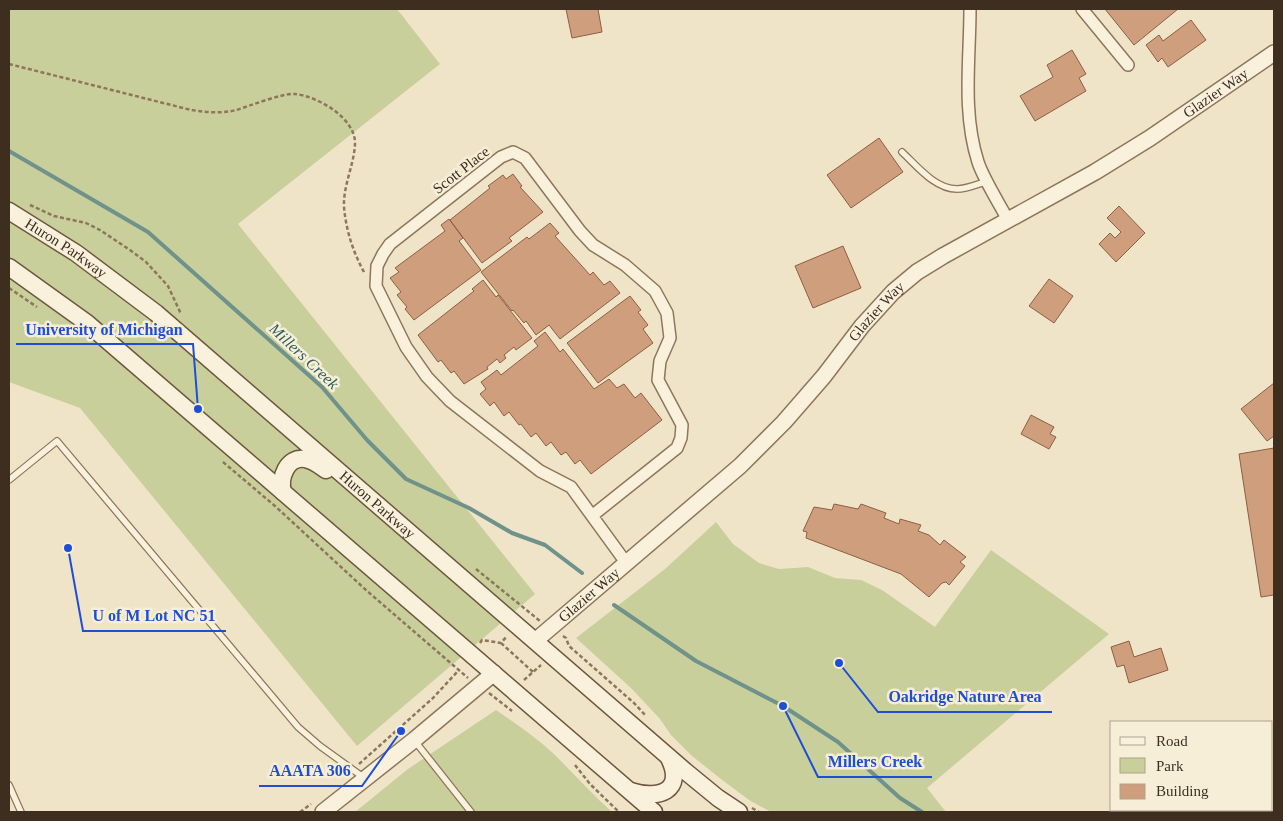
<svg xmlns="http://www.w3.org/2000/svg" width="1283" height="821" viewBox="0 0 1283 821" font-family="Georgia,serif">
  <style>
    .green { fill: #c9cf9b }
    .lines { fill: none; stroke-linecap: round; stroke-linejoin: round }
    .stream { stroke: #6f938a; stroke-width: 4 }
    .building { fill: #cf9f7d; stroke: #8d5f41 }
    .service-casing { stroke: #8d765c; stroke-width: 8 }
    .minor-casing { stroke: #8d765c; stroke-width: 14 }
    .tertiary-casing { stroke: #8d765c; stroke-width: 18 }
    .secondary-casing { stroke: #6f573f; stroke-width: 19 }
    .path { stroke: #8d765c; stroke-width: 2.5; stroke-dasharray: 4 2.5; stroke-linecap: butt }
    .service { stroke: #faf1dc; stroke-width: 5.5 }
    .minor { stroke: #faf1dc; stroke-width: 11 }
    .tertiary { stroke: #faf1dc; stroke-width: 15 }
    .secondary { stroke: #faf1dc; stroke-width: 16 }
    .labels { text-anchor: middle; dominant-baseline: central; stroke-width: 5; stroke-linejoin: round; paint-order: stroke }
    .street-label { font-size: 15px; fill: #3d2e20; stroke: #f7eed8 }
    .water-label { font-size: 16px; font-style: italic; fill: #2f5d5a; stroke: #f7eed8 }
    .leader { fill: none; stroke: #1d4ed8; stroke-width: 2 }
    .callout-dot { fill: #1d4ed8; stroke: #f7eed8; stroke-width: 2 }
    .callout-label { font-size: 16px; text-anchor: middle; font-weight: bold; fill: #1d4ed8; stroke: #f7eed8; stroke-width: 5; stroke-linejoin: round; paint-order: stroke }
  </style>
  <rect width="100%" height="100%" fill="#f0e4c8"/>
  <!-- green -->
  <path class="green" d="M 9,9 L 397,9 L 440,64 L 238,224 L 535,594 L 357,746 L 80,408 L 9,382 Z
    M 716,522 L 733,544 L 759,563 L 779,569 L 808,567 L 835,578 L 861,580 L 882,590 L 935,627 L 991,550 L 1109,634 L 927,788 L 946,812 L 771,812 L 749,800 L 721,779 L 692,756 L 671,735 L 660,719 L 631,688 L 576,638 L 665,569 Z
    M 496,710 C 516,724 537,738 555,755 C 574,774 592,794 612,812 L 355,812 L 408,769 Z"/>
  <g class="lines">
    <!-- stream -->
    <path class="stream" d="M 9,151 L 148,232 L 322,387 L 367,440 L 406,479 L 469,508 L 512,533 L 545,545 L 582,573
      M 614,605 L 696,661 L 783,706 L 838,742 L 900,798 L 922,812"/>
  </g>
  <!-- building -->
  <path class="building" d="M 566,9 L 598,9 L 602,32 L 572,38 Z
    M 1105,9 L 1178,9 L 1134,45 Z
    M 1191,20 L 1206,40 L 1168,67 L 1162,58 L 1158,62 L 1146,45 L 1159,35 L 1163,41 Z
    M 1072,50 L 1086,74 L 1079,78 L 1086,91 L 1035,121 L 1020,96 L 1053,77 L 1047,65 Z
    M 879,138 L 903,172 L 851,208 L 827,175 Z
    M 513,174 L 522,186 L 520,187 L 543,212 L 509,238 L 512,241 L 482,263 L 450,220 L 490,188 L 488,186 L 503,175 L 506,179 Z
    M 1119,206 L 1145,233 L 1116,262 L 1099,244 L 1110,233 L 1115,238 L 1121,232 L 1107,218 Z
    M 449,219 L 463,238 L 459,241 L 481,270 L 414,320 L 405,309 L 407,307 L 397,295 L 401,292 L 390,278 L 399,272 L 395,268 L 445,231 L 441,225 Z
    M 550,223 L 559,233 L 555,236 L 590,275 L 593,272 L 604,285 L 610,281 L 620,293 L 560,339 L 549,325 L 536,335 L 526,321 L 524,323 L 513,310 L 512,311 L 481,272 L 527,237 L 529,239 Z
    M 843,246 L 861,288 L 813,308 L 795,266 Z
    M 1049,279 L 1073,296 L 1054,323 L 1029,306 Z
    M 483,280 L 496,297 L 498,295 L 532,338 L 516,350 L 514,347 L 504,355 L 506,358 L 500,363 L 497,359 L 487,367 L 488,369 L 464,384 L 454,371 L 451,373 L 441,360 L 438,362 L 418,335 L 474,291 L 472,289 Z
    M 630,296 L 641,310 L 638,312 L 648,325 L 643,329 L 653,343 L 598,383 L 567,343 Z
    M 545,332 L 560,352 L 563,349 L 594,389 L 609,379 L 617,388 L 624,384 L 635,398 L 641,393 L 662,420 L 591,474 L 580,460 L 575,464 L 566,452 L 561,455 L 551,442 L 546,446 L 536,433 L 531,437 L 521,424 L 519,425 L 509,412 L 504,416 L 494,402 L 490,406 L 480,394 L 486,389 L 481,382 L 497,370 L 501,375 L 538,346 L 534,341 Z
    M 1274,383 L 1274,436 L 1267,441 L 1241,409 Z
    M 1031,415 L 1054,427 L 1050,434 L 1056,437 L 1049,449 L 1021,434 Z
    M 1274,448 L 1274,595 L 1261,597 L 1239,454 Z
    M 834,504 L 858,509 L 861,504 L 886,513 L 884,518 L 899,524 L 900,519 L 921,525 L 918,531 L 929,535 L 940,545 L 944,540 L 966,557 L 960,562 L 965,566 L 949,585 L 946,582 L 942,583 L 929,597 L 901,574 L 806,538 L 807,532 L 803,531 L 814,507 L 832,510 Z
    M 1129,641 L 1134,657 L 1161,648 L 1168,670 L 1129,683 L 1124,665 L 1117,667 L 1111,647 Z"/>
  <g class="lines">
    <defs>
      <path id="service" d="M 902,152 C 917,166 935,189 957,189 C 967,189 978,184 988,181
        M 9,480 L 57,441 L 298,727 L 320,746 L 363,777
        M 414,740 L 471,812
        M 9,785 L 21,812"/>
      <path id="minor" d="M 970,9 C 970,60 962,112 978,162 C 983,178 999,203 1008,220
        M 1082,9 L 1128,65
        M 593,515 L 677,448 L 681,438 L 682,425 L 658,380 L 660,361 L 670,338 L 667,313 L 655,291 L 625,265 L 593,245 L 580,231 L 525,158 L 513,152 L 501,157 L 390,244 L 383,254 L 377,266 L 376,286 L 406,347 L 427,377 L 450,401 L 540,471 L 571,487 L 627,564"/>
      <g id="tertiary">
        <path id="s1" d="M 535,641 L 740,466 L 784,422 L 824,376 L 862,326 L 893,292 L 917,272 L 943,256 L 1095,172 L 1150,138 L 1274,53"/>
        <path d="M 323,812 L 414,740 L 494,673"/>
      </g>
      <g id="secondary">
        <path id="s2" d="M 9,211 L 76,253 L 156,313 L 685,771 L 718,798 L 739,812"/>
        <path d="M 9,267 L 87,323 L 654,812"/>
        <path d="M 283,492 C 279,478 287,456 305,459 C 313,460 320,466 326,470"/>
        <path d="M 631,791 C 659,800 685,791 669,758"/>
      </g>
    </defs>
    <!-- service casing -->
    <use href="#service" class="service-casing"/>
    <!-- minor casing -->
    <use href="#minor" class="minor-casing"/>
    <!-- tertiary casing -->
    <use href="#tertiary" class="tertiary-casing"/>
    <!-- secondary casing -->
    <use href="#secondary" class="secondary-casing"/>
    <!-- path -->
    <path class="path" d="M 9,64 L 191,110 C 206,112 221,114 236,110 C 250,106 282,93 295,94 C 317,96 356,118 355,144 C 354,165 343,186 344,207 C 346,230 353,252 364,272
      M 30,205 L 54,216 L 86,223 L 100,230 L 130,250 L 146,262 L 168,286 L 181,314
      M 9,288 L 37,307
      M 223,462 L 275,506 L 367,591 L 468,678
      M 476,569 L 540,621
      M 563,636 L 566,638 L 569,646 L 634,703 L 646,716
      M 480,643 L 482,640 L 501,643 L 507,636
      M 501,643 L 533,672
      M 524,680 L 541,665
      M 489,693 L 512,711
      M 359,764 L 433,698 L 458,671
      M 575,765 L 590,784 L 619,812
      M 752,808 L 759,812
      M 300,812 L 311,804"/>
    <!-- service -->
    <use href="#service" class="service"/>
    <!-- minor -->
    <use href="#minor" class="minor"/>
    <!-- tertiary -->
    <use href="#tertiary" class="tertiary"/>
    <!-- secondary -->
    <use href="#secondary" class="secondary"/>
  </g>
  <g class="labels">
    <!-- street labels -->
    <g class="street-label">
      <text stroke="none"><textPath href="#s1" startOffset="881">Glazier Way</textPath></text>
      <text transform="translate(461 170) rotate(-38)">Scott Place</text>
      <text stroke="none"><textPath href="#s2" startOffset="68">Huron Parkway</textPath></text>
      <text stroke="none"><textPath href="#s1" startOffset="476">Glazier Way</textPath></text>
      <text stroke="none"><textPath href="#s2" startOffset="472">Huron Parkway</textPath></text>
      <text stroke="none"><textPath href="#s1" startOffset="71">Glazier Way</textPath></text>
    </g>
    <!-- water labels -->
    <g class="water-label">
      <text transform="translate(304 356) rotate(43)">Millers Creek</text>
    </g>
  </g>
  <!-- callouts -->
  <path class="leader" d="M198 409L193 344H16M68 548L83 631H226M839 663L878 712H1052M783 706L818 777H932M401 731L362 786H259"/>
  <g class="callout-dot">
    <circle cx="198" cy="409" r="5"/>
    <circle cx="68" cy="548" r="5"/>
    <circle cx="839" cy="663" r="5"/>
    <circle cx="783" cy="706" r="5"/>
    <circle cx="401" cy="731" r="5"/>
  </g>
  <g class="callout-label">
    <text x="104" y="335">University of Michigan</text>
    <text x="154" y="621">U of M Lot NC 51</text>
    <text x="965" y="702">Oakridge Nature Area</text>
    <text x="875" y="767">Millers Creek</text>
    <text x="310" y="776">AAATA 306</text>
  </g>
  <!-- border -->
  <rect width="1283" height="821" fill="none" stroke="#3d2e20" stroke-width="20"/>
  <!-- legend -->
  <rect x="1110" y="721" width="162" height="90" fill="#f7eed8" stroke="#ada18e"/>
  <rect x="1120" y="737" width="25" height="8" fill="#faf1dc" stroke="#ada18e"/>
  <text x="1156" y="746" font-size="15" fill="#3d2e20">Road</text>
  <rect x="1120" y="758" width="25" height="15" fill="#c9cf9b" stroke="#ada18e"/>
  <text x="1156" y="771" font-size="15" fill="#3d2e20">Park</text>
  <rect x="1120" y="784" width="25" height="15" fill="#cf9f7d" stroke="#ada18e"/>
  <text x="1156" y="796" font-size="15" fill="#3d2e20">Building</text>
</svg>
